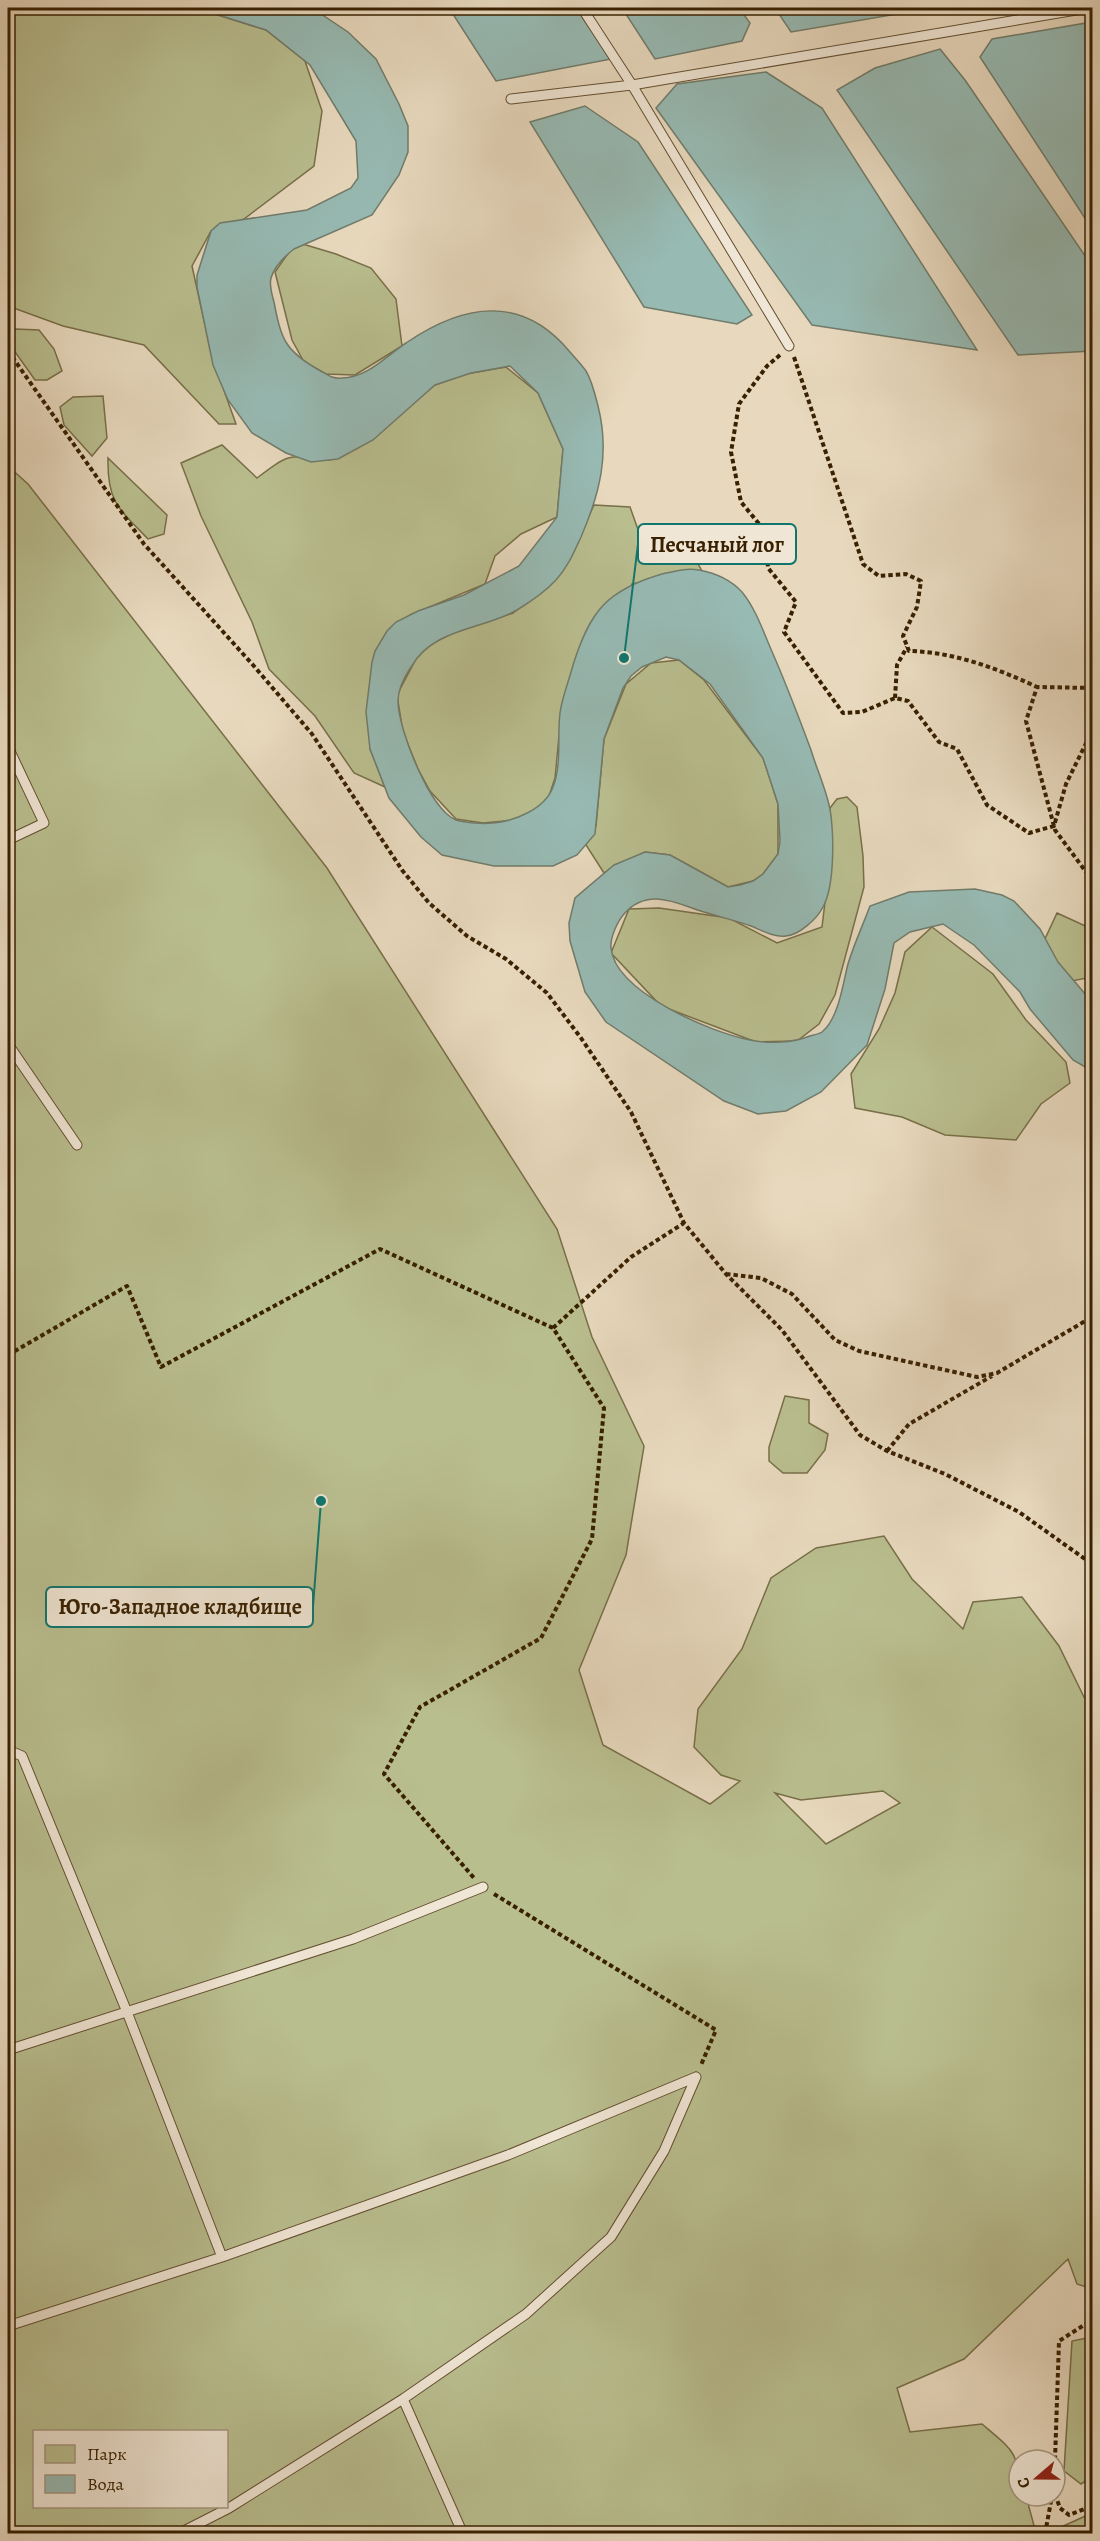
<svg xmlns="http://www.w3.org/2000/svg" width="1100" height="2541" viewBox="0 0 1100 2541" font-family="Alegreya,serif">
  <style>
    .green { fill: #b9be8f; stroke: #786f48; stroke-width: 1.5; fill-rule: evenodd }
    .water { fill: #97bab3; stroke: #717c6b; stroke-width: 1.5 }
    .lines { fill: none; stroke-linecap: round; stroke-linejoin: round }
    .service-casing { stroke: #644e30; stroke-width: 11 }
    .path { stroke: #382000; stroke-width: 4; stroke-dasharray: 4.5 3; stroke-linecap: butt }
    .service { stroke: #f0e6d5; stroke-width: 9 }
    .leader { fill: none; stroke: #0f766e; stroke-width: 2 }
    .callout-dot { fill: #0f766e; stroke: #f0e6d5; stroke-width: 2 }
    .callout { fill: #f0e6d5; stroke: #0f766e; stroke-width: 2 }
    .callout-label { font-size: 22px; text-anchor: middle; font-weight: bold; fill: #382000 }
  </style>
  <rect width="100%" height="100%" fill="#e8d9be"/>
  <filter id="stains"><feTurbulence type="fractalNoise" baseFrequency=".00333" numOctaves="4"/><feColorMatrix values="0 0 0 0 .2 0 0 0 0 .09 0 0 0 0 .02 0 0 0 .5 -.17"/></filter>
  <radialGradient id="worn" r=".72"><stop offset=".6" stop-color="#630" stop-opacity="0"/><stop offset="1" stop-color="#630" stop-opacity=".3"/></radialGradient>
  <!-- green -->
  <path class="green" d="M 8,8 L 196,8 L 266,30 L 305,61 L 322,111 L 314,166 L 244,219 L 211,231 L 192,266 L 212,357 L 236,424 L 219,424 L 144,345 L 63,326 L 8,306 Z
    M 296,242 L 336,254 L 371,268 L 396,299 L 402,346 L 355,375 L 326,374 L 304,362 L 292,340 L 275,272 Z
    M 15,329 L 39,330 L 54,349 L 62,371 L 47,380 L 35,380 L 8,342 Z
    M 506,367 L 538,393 L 563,449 L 557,517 L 521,534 L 495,556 L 485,584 L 410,615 L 370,749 L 385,787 L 354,773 L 315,716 L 269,669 L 252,622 L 201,516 L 181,463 L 222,445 L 257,478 C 291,452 289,455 330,460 L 435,385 L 466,374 Z
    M 103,396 L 107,438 L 92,456 L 64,425 L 60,407 L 73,397 Z
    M 108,458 L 167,515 L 164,534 L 148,539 C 119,509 107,502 108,458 Z
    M 8,466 L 28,484 L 327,868 L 557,1229 L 592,1337 L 644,1446 L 626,1555 L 579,1670 L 603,1745 L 710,1804 L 740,1781 L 721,1775 L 694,1747 L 698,1709 L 742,1649 L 771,1578 L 816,1548 L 884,1536 L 912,1579 L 963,1629 L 973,1602 L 1022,1597 L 1059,1646 L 1084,1697 L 1092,1704 L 1092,2289 L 1077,2284 L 1068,2259 L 964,2359 L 897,2388 L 910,2432 L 982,2424 C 1015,2452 1019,2452 1019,2496 L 1026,2496 L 1036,2533 L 8,2533 ZM 883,1791 L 900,1803 L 826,1844 L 775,1793 L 801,1800 ZM 34,2432 L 226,2432 L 226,2506 L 34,2506 Z
    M 594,505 L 630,507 L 641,538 L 682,536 L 702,571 L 632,584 L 559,736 L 555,778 L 549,796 L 528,819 L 483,823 L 456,819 L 430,791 L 418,769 L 403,732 L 397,695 L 417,657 L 431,644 L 453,633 L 513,613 L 564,569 Z
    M 679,660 L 704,680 L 763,758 L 778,804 L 778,854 L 763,874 L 753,881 L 728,887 L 670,855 L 645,852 L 604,873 L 586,845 L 596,826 L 604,739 L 626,684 L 651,663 Z
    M 847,797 L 857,807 L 863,856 L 864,887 L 835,995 L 819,1024 L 797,1041 L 756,1042 L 661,1006 L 611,953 L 629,909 L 659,908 L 729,918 L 777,943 L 822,927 L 832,844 L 830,808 L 837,799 Z
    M 1057,913 L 1092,929 L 1092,977 L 1067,982 L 1044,941 Z
    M 932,927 L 993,974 L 1026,1020 L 1066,1062 L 1070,1083 L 1041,1104 L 1016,1140 L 945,1135 L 902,1117 L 855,1108 L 851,1074 L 879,1029 L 895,993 L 905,952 Z
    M 785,1396 L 809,1400 L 809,1423 L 828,1434 L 825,1450 L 807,1473 L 783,1473 L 769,1461 L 769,1447 Z
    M 1092,2337 L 1092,2477 L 1081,2484 L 1064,2471 L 1072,2341 Z
    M 1092,2513 L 1092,2533 L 1048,2533 Z"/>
  <!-- water -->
  <path class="water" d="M 196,8 L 312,8 L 348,32 L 376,59 L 399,104 L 408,126 L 408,152 L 399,175 L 372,215 L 294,249 C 285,256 274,267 271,278 C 269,285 272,295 274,302 C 281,339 285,351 319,370 C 328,375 332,379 342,378 C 367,378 386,356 406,343 C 463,304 521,293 570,352 C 575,358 581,364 586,371 C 592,381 595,394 598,406 C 610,453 600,493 581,537 C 574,552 568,567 556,580 C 546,591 530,602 517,610 C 482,630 433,628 411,667 C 405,676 398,690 398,701 C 398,728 429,809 456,820 C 466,823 483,824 493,823 C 515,821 545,809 553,787 C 562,764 557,737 560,713 C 562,697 569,681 573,665 C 590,611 607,590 662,574 C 675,571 686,568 699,570 C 715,573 731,580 742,592 C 755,608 762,628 770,647 C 785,681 798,715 811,750 C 817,770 826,789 830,809 C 834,834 835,885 823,907 C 817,919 799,935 786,936 C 775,938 761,930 751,926 C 731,919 711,915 692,908 C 668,899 644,891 624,914 C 617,922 610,938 611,948 C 615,992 712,1033 750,1040 C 769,1044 792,1043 810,1036 C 814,1035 819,1034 822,1032 C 839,1018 843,983 848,964 C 854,944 863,925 870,906 L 909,892 L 975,889 L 1002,895 L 1014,901 L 1040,929 L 1058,962 L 1092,1002 L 1092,1071 L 1073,1060 L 1030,1009 L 1020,992 L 974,945 L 943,924 L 910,932 L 894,943 L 885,989 L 867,1045 L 821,1092 L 786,1111 L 758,1114 L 724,1101 L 606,1022 L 585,992 L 570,941 L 569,923 L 575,898 L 614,865 L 645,852 L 670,855 L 728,887 L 740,885 L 753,881 L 763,874 L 778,854 L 780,841 L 778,804 L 763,758 L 710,684 L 679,660 L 666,657 L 642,667 L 631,676 L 623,688 L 604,739 L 595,834 L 577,855 L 553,866 L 494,866 L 442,855 L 421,837 L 389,798 L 370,749 L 366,712 L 372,662 L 375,651 L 387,631 L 396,622 L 418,611 L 464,595 L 519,566 L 557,517 L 563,449 L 538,393 L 510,366 L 471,373 L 435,385 L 373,440 L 338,459 L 311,462 L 286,453 L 252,433 L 228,400 L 213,365 L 197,287 L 197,275 L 211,231 L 220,223 L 307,210 L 351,188 L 358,178 L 356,141 L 310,65 L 266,30 Z
    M 449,8 L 576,8 L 611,59 L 496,81 Z
    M 622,8 L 739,8 L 750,23 L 742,41 L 655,59 Z
    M 775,8 L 913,8 L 915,11 L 791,32 Z
    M 1092,22 L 1092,229 L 980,57 L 992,39 Z
    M 940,49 L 965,80 L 1092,266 L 1092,351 L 1018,355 L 837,90 L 875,68 Z
    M 766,72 L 822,108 L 977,350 L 812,325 L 656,108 L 677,84 Z
    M 585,106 L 638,142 L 752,315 L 737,324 L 644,307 L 530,122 Z"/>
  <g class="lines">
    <defs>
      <path id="service" d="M 582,8 L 632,85 L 789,346
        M 511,99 L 632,85 L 1088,8
        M 8,747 L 44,823 L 8,840
        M 8,1044 L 77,1145
        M 8,1750 L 22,1756 L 127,2012 L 222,2257
        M 8,2050 L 353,1939 L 483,1887
        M 8,2326 L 222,2257 L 508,2155 L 696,2077
        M 403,2399 L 463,2534
        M 178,2534 L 229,2508 L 403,2399 L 526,2314 L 611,2237 L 664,2151 L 696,2077"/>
    </defs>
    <!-- service casing -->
    <use href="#service" class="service-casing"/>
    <!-- path -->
    <path class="path" d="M 8,351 L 144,544 L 253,665 L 312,734 L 402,870 L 429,903 L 467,936 L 506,959 L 547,993 L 581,1038 L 631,1112 L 684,1223 L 726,1274 L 782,1330 L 860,1435 L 887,1451 L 945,1474 L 1019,1512 L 1092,1564
      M 780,355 L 767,366 L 739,404 L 731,452 L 741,502 L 765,531 L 768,568 L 796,602 L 784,632 L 843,713 L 862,712 L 895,698 L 908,701 L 939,742 L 957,749 L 987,805 L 1029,833 L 1054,826 L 1066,784 L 1092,731
      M 794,357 L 863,564 L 879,576 L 906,574 L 921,581 L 917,607 L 903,636 L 909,651 C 954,652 996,668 1037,687
      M 1092,688 L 1037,687 L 1026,721 L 1055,830 L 1092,880
      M 895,698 L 897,665 L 907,647
      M 726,1274 L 761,1278 L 792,1294 L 835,1340 L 859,1351 L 977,1377 L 997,1373 L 1092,1317
      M 553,1328 L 631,1257 L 684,1223
      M 8,1355 L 127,1286 L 161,1367 L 380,1249 L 553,1328 L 604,1408 L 592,1539 L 541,1638 L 420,1707 L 384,1774 L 474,1878
      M 887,1451 L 909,1424 L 992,1376
      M 494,1894 L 716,2030 L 701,2065
      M 1055,2460 L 1059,2341 L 1092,2320
      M 1055,2494 L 1060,2508 L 1069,2515 L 1092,2506
      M 1045,2534 L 1052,2496"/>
    <!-- service -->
    <use href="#service" class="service"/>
  </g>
  <!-- callouts -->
  <path class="leader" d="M624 658L638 544M321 1501L313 1607"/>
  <g class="callout-dot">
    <circle cx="624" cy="658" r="6"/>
    <circle cx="321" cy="1501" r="6"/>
  </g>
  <g class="callout">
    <rect x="638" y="524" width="158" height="40" rx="6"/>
    <rect x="46" y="1587" width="267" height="40" rx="6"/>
  </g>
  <g class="callout-label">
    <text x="717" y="552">Песчаный лог</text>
    <text x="180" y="1614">Юго-Западное кладбище</text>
  </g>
  <!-- margin -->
  <rect width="1100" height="2541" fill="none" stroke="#e8d9be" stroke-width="30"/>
  <rect x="9" y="9" width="1082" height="2523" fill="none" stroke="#382000" stroke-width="3"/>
  <rect x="15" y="15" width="1070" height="2511" fill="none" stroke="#382000" stroke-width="1.5"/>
  <!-- legend -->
  <rect x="33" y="2430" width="195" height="78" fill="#f0e6d5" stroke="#a69780" stroke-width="1.5"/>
  <rect x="45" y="2445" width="30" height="18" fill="#b9be8f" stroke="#a69780" stroke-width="1.5"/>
  <text x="87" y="2460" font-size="18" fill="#382000">Парк</text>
  <rect x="45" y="2475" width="30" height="18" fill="#97bab3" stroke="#a69780" stroke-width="1.5"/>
  <text x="87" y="2490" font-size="18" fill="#382000">Вода</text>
  <!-- north arrow -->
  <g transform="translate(1037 2478) rotate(250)"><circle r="28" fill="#f0e6d5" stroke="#a69780" stroke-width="1.5"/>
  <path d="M0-4.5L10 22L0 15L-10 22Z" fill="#8f2418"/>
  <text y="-9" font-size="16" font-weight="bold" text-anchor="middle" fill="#382000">С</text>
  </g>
  <rect width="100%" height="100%" filter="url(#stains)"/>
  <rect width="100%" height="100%" fill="url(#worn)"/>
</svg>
